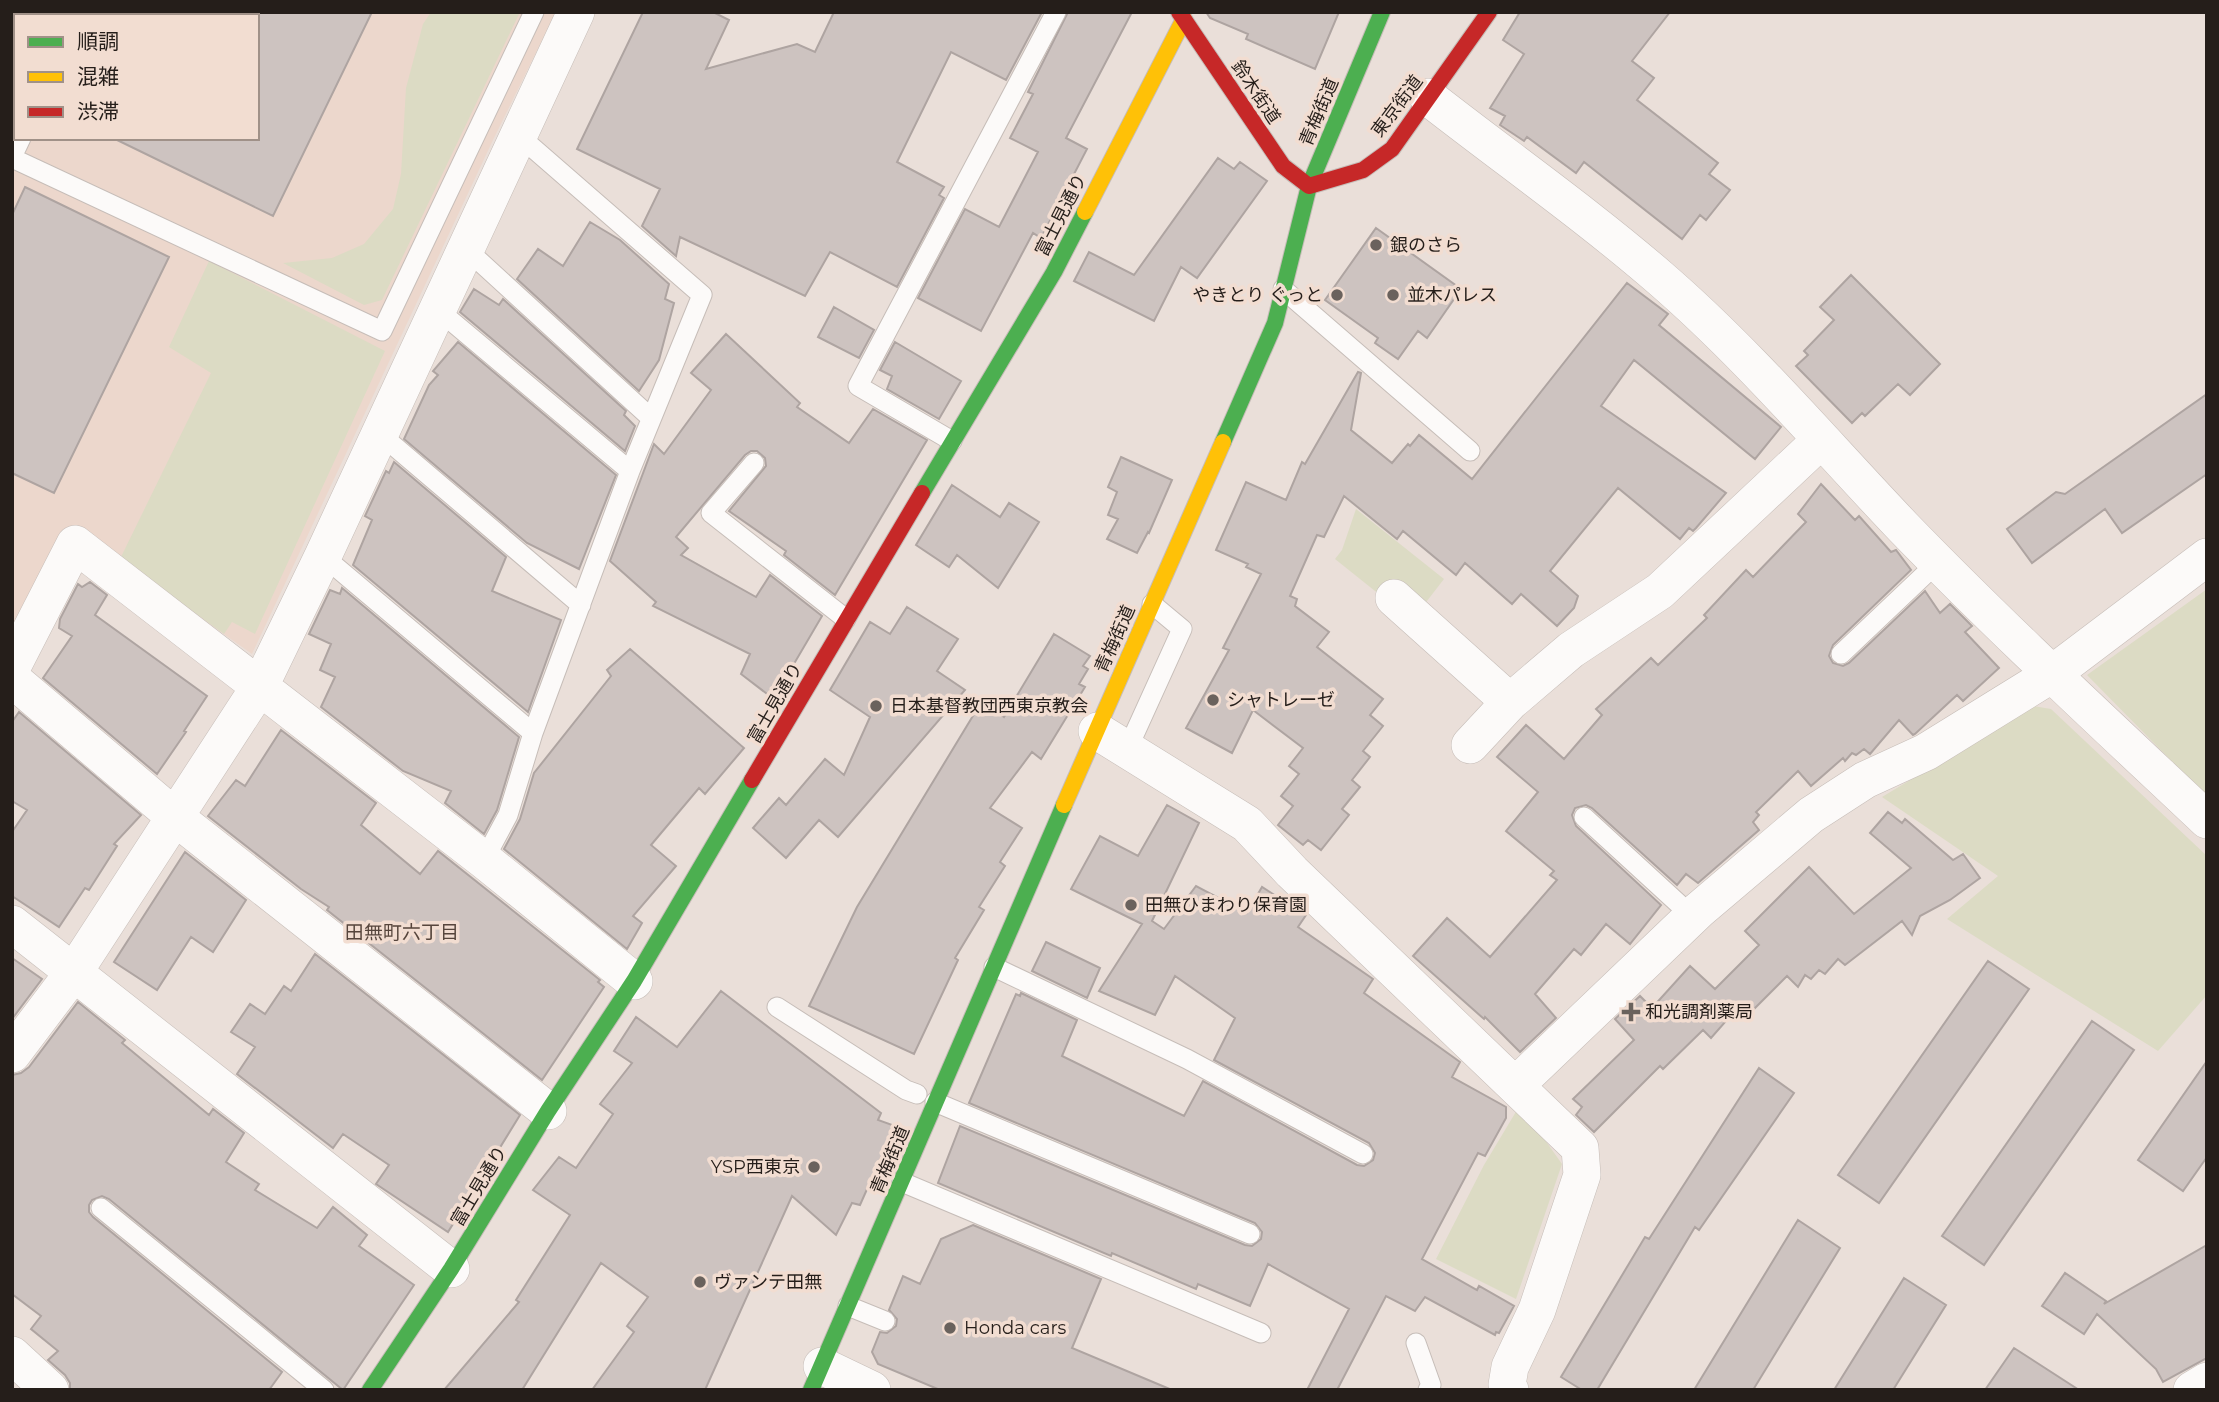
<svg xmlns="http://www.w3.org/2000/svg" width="2219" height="1402" viewBox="0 0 2219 1402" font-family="Montserrat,'Noto Sans JP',sans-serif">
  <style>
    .built { fill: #ecd7cc; fill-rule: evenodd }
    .green { fill: #dcdbc4 }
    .building { fill: #cdc3c0; stroke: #aea4a1; stroke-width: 2 }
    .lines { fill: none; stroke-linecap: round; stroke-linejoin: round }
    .lane-casing { stroke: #c6bdb8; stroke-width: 21 }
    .street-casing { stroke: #c6bdb8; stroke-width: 38 }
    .fast-casing { stroke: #c6bdb8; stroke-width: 18 }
    .slow-casing { stroke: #c6bdb8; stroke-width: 18 }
    .jam-casing { stroke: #c6bdb8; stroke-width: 18 }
    .lane { stroke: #fcfaf9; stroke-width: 19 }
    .street { stroke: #fcfaf9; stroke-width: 37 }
    .fast { stroke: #4caf50; stroke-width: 16 }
    .slow { stroke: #ffc107; stroke-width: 16 }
    .jam { stroke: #c62828; stroke-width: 16 }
    .poi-dot { fill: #6a625d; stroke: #f2ddd1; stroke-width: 2.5 }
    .labels { text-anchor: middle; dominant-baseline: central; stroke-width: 7; stroke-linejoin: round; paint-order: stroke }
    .street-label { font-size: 18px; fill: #251e1a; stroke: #f2ddd1 }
    .poi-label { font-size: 18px; fill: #251e1a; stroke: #f2ddd1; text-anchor: start }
    .neighbourhood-label { font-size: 19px; fill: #56453c; stroke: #f2ddd1 }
  </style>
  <rect width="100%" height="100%" fill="#eadfd9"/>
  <!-- built -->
  <path class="built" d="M 12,12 L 556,12 L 493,140 L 252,654 L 71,526 L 12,650 ZM 16,16 L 257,16 L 257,138 L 16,138 Z"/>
  <!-- green -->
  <path class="green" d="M 431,12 L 520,12 L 382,300 L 364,305 L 283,263 L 332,258 L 364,244 L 393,209 L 401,174 L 406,88 L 423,24 Z
    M 209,261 L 385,351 L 255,634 L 232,622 L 224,634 L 120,559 L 211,373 L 169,347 Z
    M 1356,509 L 1444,579 L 1420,610 L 1390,603 L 1335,559 L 1342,550 Z
    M 2207,589 L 2207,797 L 2087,675 Z
    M 2033,706 L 2051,709 L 2207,856 L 2207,995 L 2158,1051 L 1947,919 L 1998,876 L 1882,797 Z
    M 1520,1105 L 1562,1164 L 1516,1299 L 1436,1259 L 1484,1165 Z"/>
  <!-- building -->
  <path class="building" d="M 257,12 L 372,12 L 273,216 L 113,138 L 257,138 Z
    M 643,12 L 713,12 L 729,20 L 706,69 L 797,44 L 815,52 L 834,12 L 1042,12 L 1006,80 L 951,52 L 897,162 L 944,187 L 939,195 L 944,198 L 897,287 L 830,252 L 805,296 L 680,237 L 676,256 L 642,226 L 660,189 L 577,149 Z
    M 1068,12 L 1132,12 L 1066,138 L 1087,149 L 1041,238 L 1033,233 L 981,331 L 918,298 L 965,209 L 999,227 L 1038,152 L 1010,138 L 1033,94 L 1028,92 Z
    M 1206,12 L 1339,12 L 1315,69 L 1246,39 L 1248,34 L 1210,18 Z
    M 1520,12 L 1670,12 L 1632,61 L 1654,78 L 1637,100 L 1718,163 L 1709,174 L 1730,190 L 1706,220 L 1700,215 L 1682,239 L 1584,162 L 1576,173 L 1527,137 L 1524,141 L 1500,125 L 1505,116 L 1490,108 L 1524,54 L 1503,40 Z
    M 1218,158 L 1234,169 L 1240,162 L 1267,181 L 1197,278 L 1181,267 L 1154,321 L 1074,281 L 1089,252 L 1134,275 Z
    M 25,187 L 169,257 L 54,493 L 12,473 L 12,215 Z
    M 590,222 L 620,240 L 669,284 L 665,299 L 674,303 L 659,360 L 639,391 L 517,279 L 538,249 L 563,266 Z
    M 1376,228 L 1461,289 L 1427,338 L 1418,331 L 1398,359 L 1375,343 L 1378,338 L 1325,300 Z
    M 1851,275 L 1940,364 L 1910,395 L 1898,384 L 1865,416 L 1862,413 L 1852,423 L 1796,366 L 1808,355 L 1804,351 L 1834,320 L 1820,307 Z
    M 1627,283 L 1668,314 L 1659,325 L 1781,427 L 1755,459 L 1634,360 L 1601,406 L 1726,493 L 1696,528 L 1693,531 L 1689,528 L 1680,539 L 1618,488 L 1550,571 L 1578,596 L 1574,608 L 1557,626 L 1521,594 L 1512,604 L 1465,563 L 1456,575 L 1403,531 L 1397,539 L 1344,496 L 1324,537 L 1317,535 L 1290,596 L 1297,599 L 1295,606 L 1329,632 L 1317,647 L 1383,699 L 1370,715 L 1383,726 L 1363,751 L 1370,757 L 1352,780 L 1360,787 L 1342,809 L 1349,815 L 1321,850 L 1308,840 L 1303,845 L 1278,825 L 1293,806 L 1281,796 L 1299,774 L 1289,766 L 1303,748 L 1253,710 L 1232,753 L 1186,728 L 1229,650 L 1223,648 L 1261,574 L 1246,567 L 1248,564 L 1216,550 L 1246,482 L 1286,500 L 1302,462 L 1305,464 L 1358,372 L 1361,373 L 1351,430 L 1392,463 L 1408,444 L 1410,446 L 1419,435 L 1472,479 Z
    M 474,289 L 499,305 L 503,299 L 626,411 L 624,415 L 635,426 L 625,451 L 460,312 Z
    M 834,307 L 874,330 L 859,358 L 818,337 Z
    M 726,334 L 800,403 L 797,407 L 849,443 L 873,409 L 927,440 L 835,595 L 784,555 L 786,551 L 729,511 L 766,466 L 765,458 L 757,451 L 751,451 L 745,455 L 676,537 L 688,548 L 681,555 L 756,597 L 770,575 L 822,616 L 781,686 L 771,697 L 741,674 L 750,654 L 653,606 L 656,602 L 610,561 L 654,444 L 664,454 L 711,390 L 691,373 Z
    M 458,342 L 616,475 L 579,569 L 527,543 L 404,439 L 429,385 L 438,375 L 433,371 Z
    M 895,342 L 961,381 L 939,419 L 887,389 L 892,376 L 880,370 Z
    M 2207,394 L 2207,474 L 2122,533 L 2105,509 L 2032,563 L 2007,529 L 2056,492 L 2065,494 Z
    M 1121,457 L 1172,480 L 1149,533 L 1148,532 L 1137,553 L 1107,539 L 1118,519 L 1108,515 L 1117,492 L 1108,487 Z
    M 394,462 L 506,557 L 492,591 L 561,620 L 528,712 L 353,565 L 372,520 L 365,516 L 386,471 L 389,473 Z
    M 1821,484 L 1855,520 L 1859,516 L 1891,552 L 1896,550 L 1911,570 L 1833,645 L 1829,656 L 1833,663 L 1843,666 L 1849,663 L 1925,591 L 1940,613 L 1950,604 L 1972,626 L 1965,632 L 1999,668 L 1963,701 L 1957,695 L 1915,734 L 1913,735 L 1899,720 L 1870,754 L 1864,749 L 1856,755 L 1852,753 L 1845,761 L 1843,758 L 1811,786 L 1798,771 L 1756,812 L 1759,815 L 1753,822 L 1759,830 L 1698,883 L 1686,874 L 1677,885 L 1592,808 L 1586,805 L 1575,808 L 1572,815 L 1576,826 L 1661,905 L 1630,944 L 1606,924 L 1581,955 L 1574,949 L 1535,994 L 1556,1018 L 1520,1052 L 1485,1017 L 1484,1019 L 1413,956 L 1447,918 L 1490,957 L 1557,880 L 1550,875 L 1554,871 L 1506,831 L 1538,792 L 1497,757 L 1526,725 L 1564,759 L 1602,715 L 1596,709 L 1651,658 L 1658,665 L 1707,618 L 1704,615 L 1746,570 L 1753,577 L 1806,522 L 1798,514 Z
    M 952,485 L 1000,517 L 1009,503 L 1039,522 L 998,588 L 957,555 L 949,567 L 916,545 Z
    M 90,582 L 107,595 L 95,615 L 207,696 L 184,731 L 186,732 L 157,774 L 43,678 L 72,636 L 59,628 L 60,619 L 78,584 L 82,587 Z
    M 342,588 L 519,737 L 497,810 L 484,834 L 445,803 L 451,791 L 403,771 L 321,707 L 335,677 L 320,670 L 331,644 L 309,634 L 330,590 L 340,594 Z
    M 907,607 L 958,639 L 937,671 L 965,690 L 838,837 L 819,820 L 786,858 L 753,828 L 779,798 L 786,805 L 825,759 L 844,775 L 870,717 L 830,690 L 870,622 L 890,634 Z
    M 1054,634 L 1090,656 L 1083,666 L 1088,669 L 1079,684 L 1085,687 L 1041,759 L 1032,752 L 990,808 L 1022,828 L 1000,862 L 1005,866 L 979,907 L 984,910 L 955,958 L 958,960 L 914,1054 L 809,1006 L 857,907 L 982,701 L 1004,717 Z
    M 630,649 L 744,748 L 705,794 L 699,788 L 651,845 L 676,866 L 633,916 L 642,923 L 627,949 L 504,849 L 520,819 L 534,773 L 611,676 L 607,670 Z
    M 19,712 L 141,815 L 114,844 L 117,846 L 89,890 L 85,888 L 59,927 L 12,896 L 12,832 L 27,810 L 12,801 L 12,722 Z
    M 281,730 L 376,803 L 361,825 L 420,874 L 438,851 L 600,980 L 598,982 L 604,987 L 542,1080 L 327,910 L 329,907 L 301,889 L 208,816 L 236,780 L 245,786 Z
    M 1167,805 L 1199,823 L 1152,921 L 1164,929 L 1196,886 L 1247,913 L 1262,887 L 1306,915 L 1298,927 L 1373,979 L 1364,993 L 1460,1062 L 1452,1077 L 1506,1107 L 1506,1118 L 1485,1156 L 1478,1153 L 1422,1259 L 1477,1290 L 1479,1286 L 1514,1306 L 1499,1333 L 1496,1332 L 1495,1335 L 1425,1297 L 1415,1311 L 1386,1296 L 1337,1390 L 1307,1390 L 1349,1309 L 1268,1264 L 1250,1306 L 1198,1284 L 1196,1289 L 1112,1253 L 1111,1256 L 938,1183 L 960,1126 L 1245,1245 L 1252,1246 L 1261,1239 L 1262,1232 L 1255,1223 L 969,1103 L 1016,994 L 1020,996 L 1021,993 L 1077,1020 L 1062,1056 L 1184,1116 L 1203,1081 L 1357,1165 L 1364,1166 L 1373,1160 L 1375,1153 L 1369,1143 L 1214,1060 L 1235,1018 L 1175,976 L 1155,1015 L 1099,991 L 1142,924 L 1071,889 L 1100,836 L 1138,856 Z
    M 1888,812 L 1902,823 L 1905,819 L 1953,860 L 1963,854 L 1980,878 L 1950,900 L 1920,916 L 1912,935 L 1902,921 L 1845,965 L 1838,959 L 1825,974 L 1819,970 L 1811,979 L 1805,975 L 1798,987 L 1787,976 L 1749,1014 L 1740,1005 L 1711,1038 L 1703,1030 L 1663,1069 L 1660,1066 L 1594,1132 L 1576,1115 L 1582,1107 L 1573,1099 L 1634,1040 L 1615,1019 L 1640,996 L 1652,1008 L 1690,966 L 1715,989 L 1759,945 L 1745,931 L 1809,867 L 1854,914 L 1911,868 L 1870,833 Z
    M 185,852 L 246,900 L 213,952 L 191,937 L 157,990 L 114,962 Z
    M 1046,942 L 1100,968 L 1087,998 L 1032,971 Z
    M 315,954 L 520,1115 L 448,1232 L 376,1184 L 389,1165 L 343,1134 L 333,1148 L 237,1074 L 255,1047 L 231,1032 L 250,1004 L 265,1014 L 284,986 L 291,991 Z
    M 12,958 L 42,979 L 12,1019 Z
    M 1988,961 L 2029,989 L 1879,1203 L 1838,1175 Z
    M 721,991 L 881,1113 L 878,1120 L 895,1126 L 860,1205 L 852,1203 L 836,1235 L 792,1196 L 705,1390 L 592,1390 L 634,1332 L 627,1326 L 648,1297 L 601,1263 L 522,1390 L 444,1390 L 519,1302 L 516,1300 L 570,1215 L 533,1190 L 559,1157 L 576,1168 L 613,1114 L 600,1104 L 632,1063 L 614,1051 L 636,1017 L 677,1047 Z
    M 78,1002 L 125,1040 L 122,1043 L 209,1115 L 213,1109 L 244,1133 L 226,1162 L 259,1184 L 255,1190 L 317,1228 L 333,1207 L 367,1235 L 359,1246 L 414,1285 L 343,1390 L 109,1199 L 102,1196 L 92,1200 L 89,1205 L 89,1212 L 93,1217 L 282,1372 L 269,1390 L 70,1390 L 70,1383 L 65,1375 L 48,1360 L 58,1351 L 31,1329 L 41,1316 L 12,1294 L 12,1075 L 21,1073 L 29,1067 Z
    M 2092,1021 L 2134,1050 L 1984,1265 L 1942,1236 Z
    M 2207,1061 L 2207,1157 L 2183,1191 L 2138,1160 Z
    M 1759,1068 L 1794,1093 L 1699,1230 L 1695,1227 L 1597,1390 L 1582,1390 L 1561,1377 L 1645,1237 L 1649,1239 Z
    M 1798,1220 L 1840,1248 L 1753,1390 L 1694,1390 Z
    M 973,1225 L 1101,1279 L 1072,1348 L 1172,1390 L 940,1390 L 878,1364 L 872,1352 L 880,1332 L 887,1333 L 896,1326 L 897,1319 L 889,1310 L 903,1276 L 920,1284 L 941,1239 Z
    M 2207,1245 L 2207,1358 L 2163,1382 L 2156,1369 L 2097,1314 L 2084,1334 L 2042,1306 L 2065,1273 L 2106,1301 L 2104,1304 Z
    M 1904,1278 L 1946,1305 L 1893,1390 L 1834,1390 Z
    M 2014,1348 L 2079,1390 L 1985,1390 Z"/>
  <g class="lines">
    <defs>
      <path id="lane" d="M 78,16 L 80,12
        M 12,157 L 21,138
        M 12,158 L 382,331 L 534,12
        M 465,248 L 651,418
        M 1283,289 L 1470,451
        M 437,309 L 630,471
        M 380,434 L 581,605
        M 952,441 L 858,386 L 1056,12
        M 754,463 L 711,513 L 846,619
        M 323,556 L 533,733
        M 1841,654 L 1938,562
        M 1126,748 L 1133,737 L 1182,629 L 1152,604
        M 1584,817 L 1692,916
        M 484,860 L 508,815 L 533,733 L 630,471 L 702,295 L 518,135
        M 994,967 L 1187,1059 L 1363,1154
        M 777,1007 L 906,1090 L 917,1094
        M 935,1102 L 1250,1234
        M 902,1182 L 1261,1333
        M 101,1208 L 324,1390
        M 848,1306 L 885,1321
        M 1416,1343 L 1431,1385 L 1428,1390"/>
      <path id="street" d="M 1428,97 C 1506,158 1586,214 1660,278 C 1748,354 1823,443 1903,527 C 2001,628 2104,723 2207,820
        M 1394,598 L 1510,702
        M 12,667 L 75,544 L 484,860 L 634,981
        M 12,679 L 175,817 L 548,1111
        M 1097,731 L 1247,824 L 1292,872 L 1580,1148 L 1582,1175 L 1537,1310 L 1510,1367 L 1507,1385 L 1510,1390
        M 1470,745 L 1510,702 L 1571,650 L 1660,591 L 1821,440
        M 12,924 L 451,1269
        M 12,1054 L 74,972 L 260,686 L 323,556 L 576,12
        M 1516,1085 L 1699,910 L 1811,815 L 1865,780 L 1926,752 L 2052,674 L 2207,557
        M 12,1355 L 50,1390
        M 822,1366 L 872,1390
        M 2192,1390 L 2207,1381"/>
      <path id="fast" d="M 1223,442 L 1275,323 L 1309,186 L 1382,12
        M 922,493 L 1054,272 L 1085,212
        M 370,1390 L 451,1269 L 548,1111 L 634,981 L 752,780
        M 811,1390 L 1064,805"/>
      <path id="slow" d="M 1085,212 L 1184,19
        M 1064,805 L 1223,442"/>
      <path id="jam" d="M 1179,12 L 1283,166 L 1309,186 L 1363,170 L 1392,149 L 1489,12
        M 752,780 L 922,493"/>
    </defs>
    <!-- lane casing -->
    <use href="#lane" class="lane-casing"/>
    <!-- street casing -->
    <use href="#street" class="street-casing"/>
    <!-- fast casing -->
    <use href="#fast" class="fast-casing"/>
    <!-- slow casing -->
    <use href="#slow" class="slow-casing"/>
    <!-- jam casing -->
    <use href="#jam" class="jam-casing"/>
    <!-- lane -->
    <use href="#lane" class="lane"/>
    <!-- street -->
    <use href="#street" class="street"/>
    <!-- fast -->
    <use href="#fast" class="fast"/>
    <!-- slow -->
    <use href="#slow" class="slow"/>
    <!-- jam -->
    <use href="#jam" class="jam"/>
  </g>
  <!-- markers -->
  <g class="poi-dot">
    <circle cx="1376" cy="245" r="7"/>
    <circle cx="1337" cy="295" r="7"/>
    <circle cx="1393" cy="295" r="7"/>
    <circle cx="1213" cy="700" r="7"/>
    <circle cx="876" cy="706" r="7"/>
    <circle cx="1131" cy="905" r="7"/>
    <path d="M1627.5 1001.5h7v7h7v7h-7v7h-7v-7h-7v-7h7z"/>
    <circle cx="814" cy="1167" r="7"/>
    <circle cx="700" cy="1282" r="7"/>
    <circle cx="950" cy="1328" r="7"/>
  </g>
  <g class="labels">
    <!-- street labels -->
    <g class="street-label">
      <text transform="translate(1256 92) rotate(56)">鈴木街道</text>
      <text transform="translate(1397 106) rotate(-53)">東京街道</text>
      <text transform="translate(1319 112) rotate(-67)">青梅街道</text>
      <text transform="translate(1061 215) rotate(-63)">富士見通り</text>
      <text transform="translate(1115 639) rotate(-66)">青梅街道</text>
      <text transform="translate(775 703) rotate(-60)">富士見通り</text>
      <text transform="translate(890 1160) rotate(-67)">青梅街道</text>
      <text transform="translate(479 1186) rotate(-59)">富士見通り</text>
    </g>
    <!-- poi labels -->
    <g class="poi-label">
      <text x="1390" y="245">銀のさら</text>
      <text x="1323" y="295" text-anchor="end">やきとり ぐっと</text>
      <text x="1407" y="295">並木パレス</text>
      <text x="1227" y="700">シャトレーゼ</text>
      <text x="890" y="706">日本基督教団西東京教会</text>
      <text x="1145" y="905">田無ひまわり保育園</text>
      <text x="1645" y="1012">和光調剤薬局</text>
      <text x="800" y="1167" text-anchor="end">YSP西東京</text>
      <text x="714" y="1282">ヴァンテ田無</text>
      <text x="964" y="1328">Honda cars</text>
    </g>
    <!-- neighbourhood labels -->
    <g class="neighbourhood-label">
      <text x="402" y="932">田無町六丁目</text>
    </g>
  </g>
  <!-- border -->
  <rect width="2219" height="1402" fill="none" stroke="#251e1a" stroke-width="28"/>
  <!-- legend -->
  <rect x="14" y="14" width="245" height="126" fill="#f2ddd1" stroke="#a09188" stroke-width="2"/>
  <rect x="28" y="37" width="35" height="10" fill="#4caf50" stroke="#a09188" stroke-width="2"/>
  <text x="77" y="49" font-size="21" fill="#251e1a">順調</text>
  <rect x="28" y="72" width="35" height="10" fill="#ffc107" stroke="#a09188" stroke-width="2"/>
  <text x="77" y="84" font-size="21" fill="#251e1a">混雑</text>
  <rect x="28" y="107" width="35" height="10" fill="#c62828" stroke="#a09188" stroke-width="2"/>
  <text x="77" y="119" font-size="21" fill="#251e1a">渋滞</text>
</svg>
